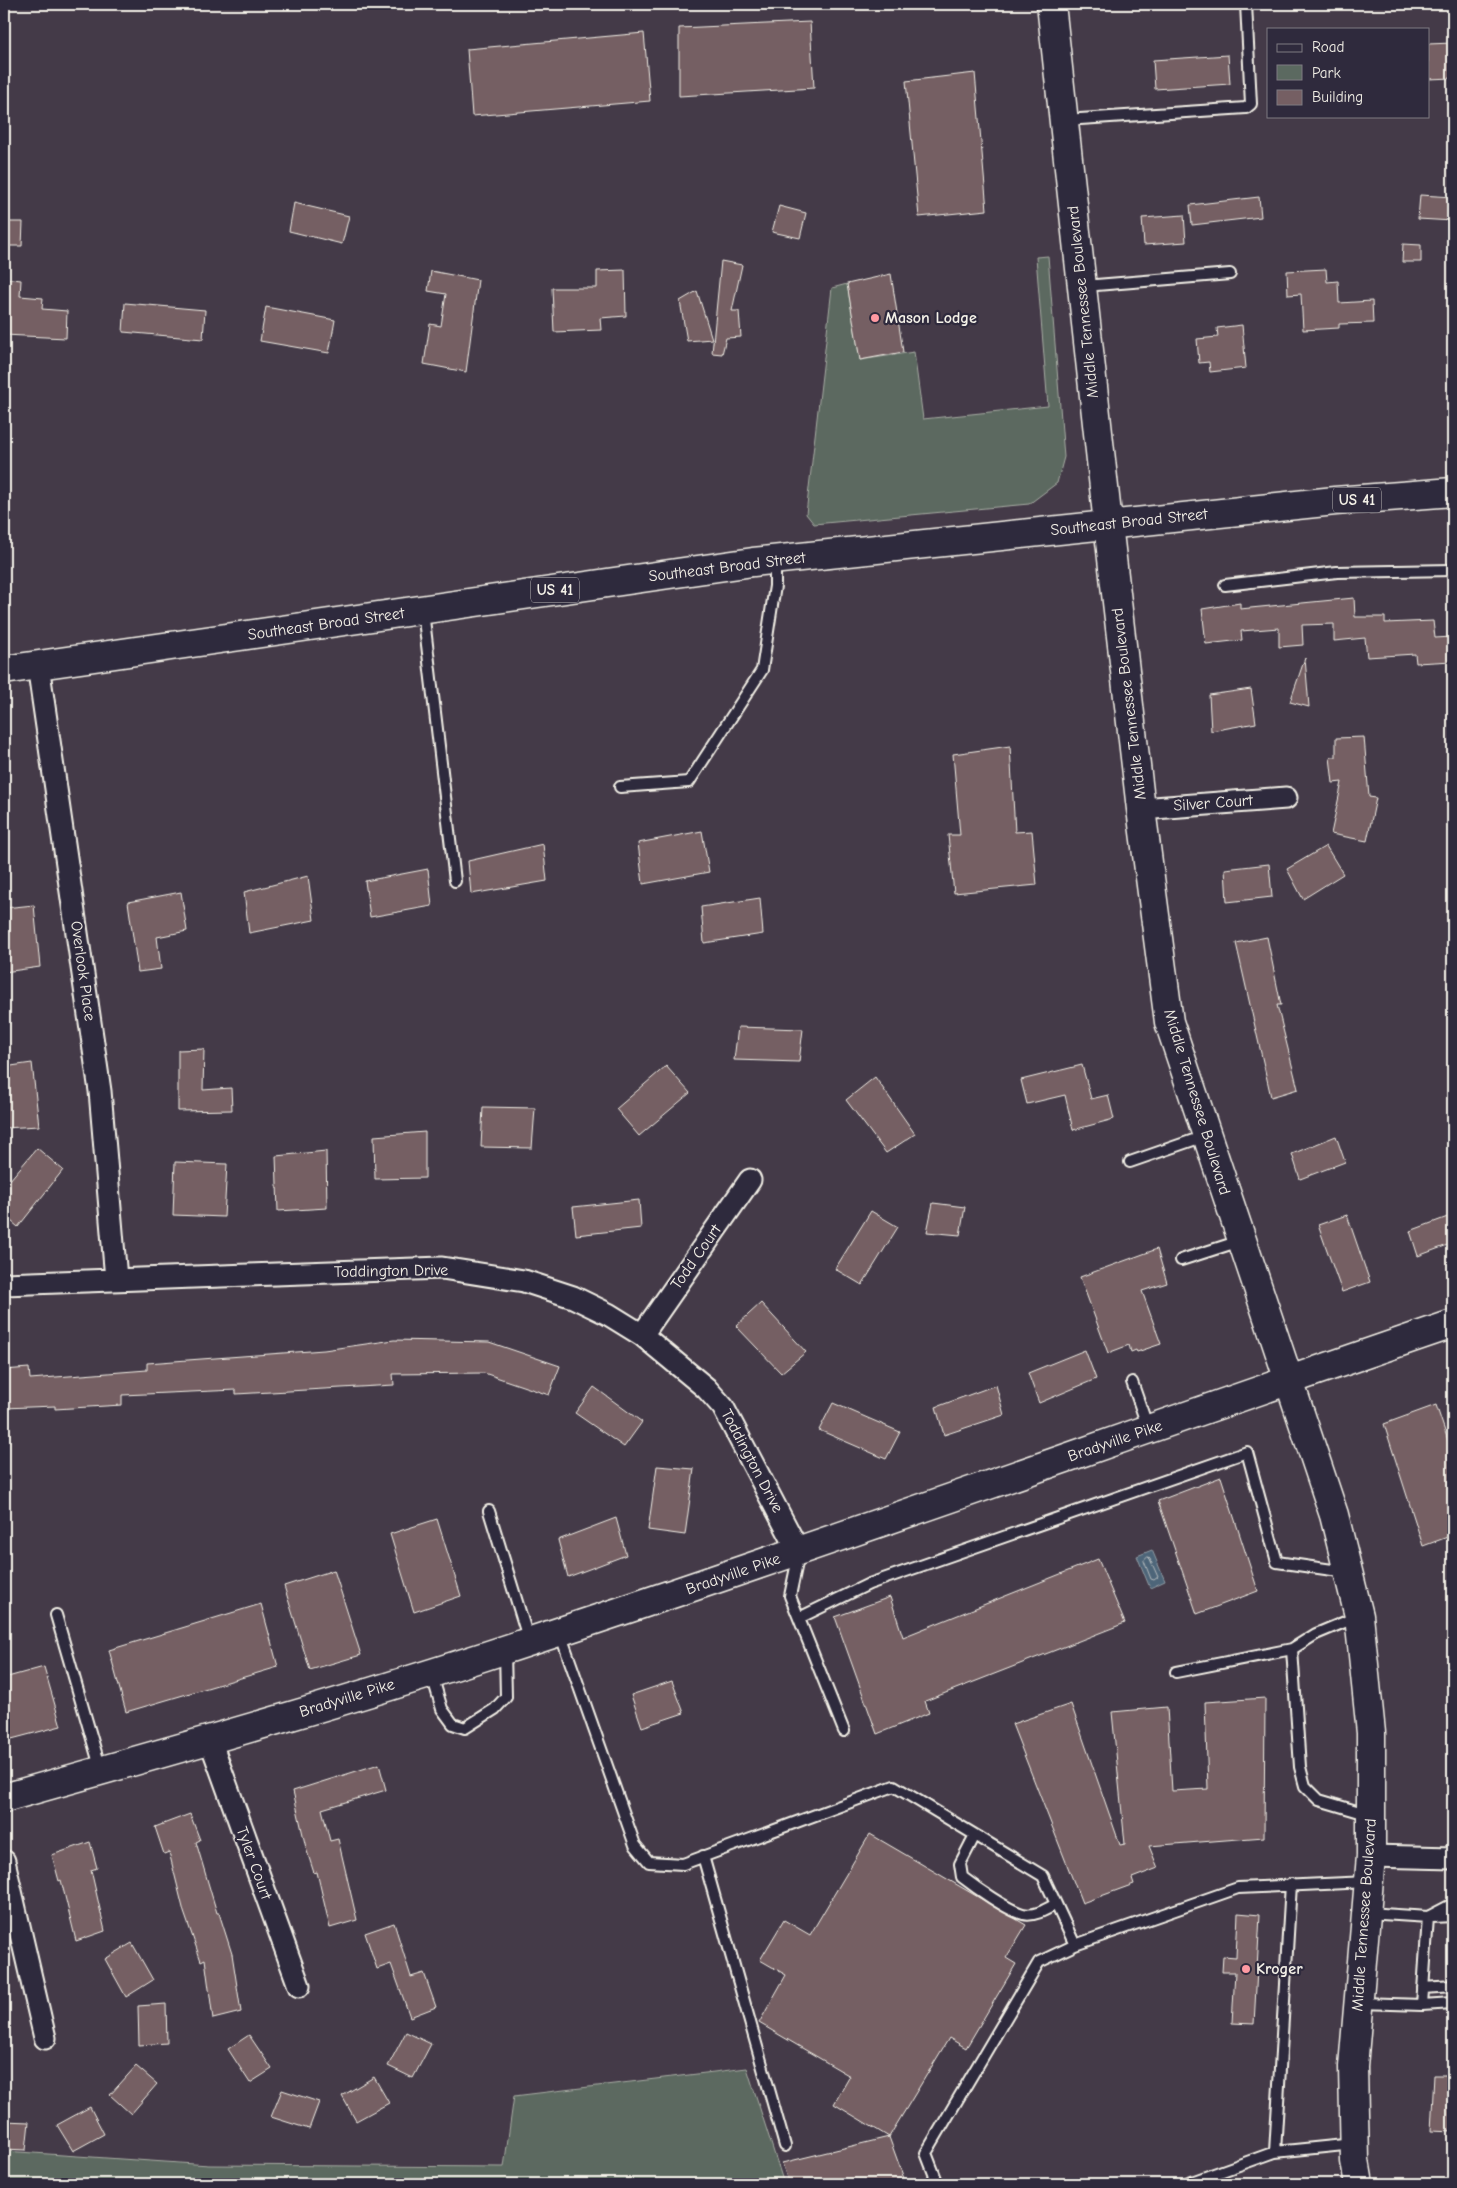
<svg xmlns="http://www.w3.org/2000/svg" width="1457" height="2188" viewBox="0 0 1457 2188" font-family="'Comic Neue',sans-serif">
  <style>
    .green { fill: #5b6960; stroke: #a8ada4 }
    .water { fill: #4e6579; stroke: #909da5 }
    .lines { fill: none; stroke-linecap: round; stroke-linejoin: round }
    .shore { stroke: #b2b9bc; stroke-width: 1 }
    .building { fill: #755f63; stroke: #f4f1e8 }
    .lane-casing { stroke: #f4f1e8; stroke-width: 14 }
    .street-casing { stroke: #f4f1e8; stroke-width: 25 }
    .secondary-casing { stroke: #f4f1e8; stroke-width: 31 }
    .primary-casing { stroke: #f4f1e8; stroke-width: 31 }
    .lane { stroke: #2f2a3d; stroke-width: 10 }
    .street { stroke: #2f2a3d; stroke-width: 21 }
    .secondary { stroke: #2f2a3d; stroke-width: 28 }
    .primary { stroke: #2f2a3d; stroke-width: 28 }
    .poi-dot { fill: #ff9aa2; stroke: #2f2a3d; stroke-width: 2 }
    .labels { text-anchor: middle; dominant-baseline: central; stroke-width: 4.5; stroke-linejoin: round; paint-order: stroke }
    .shield { fill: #2f2a3d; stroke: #b9b5b5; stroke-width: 1 }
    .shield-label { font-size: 15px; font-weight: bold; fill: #f4f1e8 }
    .street-label { font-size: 16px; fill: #f4f1e8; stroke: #2f2a3d }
    .poi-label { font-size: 16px; font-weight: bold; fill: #f4f1e8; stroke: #2f2a3d; text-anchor: start }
  </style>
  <rect width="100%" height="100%" fill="#443a48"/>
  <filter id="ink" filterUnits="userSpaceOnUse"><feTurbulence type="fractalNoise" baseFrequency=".02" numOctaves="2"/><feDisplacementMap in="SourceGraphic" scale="10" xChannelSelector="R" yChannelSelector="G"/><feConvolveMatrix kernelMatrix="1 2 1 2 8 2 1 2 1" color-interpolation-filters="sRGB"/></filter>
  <g filter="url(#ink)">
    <!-- green -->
    <path class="green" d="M 1048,256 L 1064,457 L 1057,483 L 1029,504 L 814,524 L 806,514 L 832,288 L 847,284 L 860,360 L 914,352 L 923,419 L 1048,406 L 1036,257 Z
      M 747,2068 L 784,2184 L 4,2184 L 4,2151 L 209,2165 L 504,2167 L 514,2096 Z"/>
    <!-- water -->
    <path class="water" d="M 1152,1550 L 1165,1581 L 1150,1588 L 1137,1556 Z"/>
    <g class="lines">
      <!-- shore -->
      <path class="shore" d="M 1148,1557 L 1150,1559 L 1158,1577 L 1154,1580 L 1151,1579 L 1144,1561 Z"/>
    </g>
    <!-- building -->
    <path class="building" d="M 810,22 L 814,88 L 679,96 L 679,28 Z
      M 644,33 L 650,101 L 472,116 L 467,49 Z
      M 1453,43 L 1453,78 L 1428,79 L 1428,44 Z
      M 1228,55 L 1230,84 L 1155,89 L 1153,60 Z
      M 975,73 L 987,210 L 919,217 L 906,81 Z
      M 1420,195 L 1453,197 L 1453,221 L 1418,219 Z
      M 1259,197 L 1261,217 L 1192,225 L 1190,205 Z
      M 294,203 L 349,216 L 342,244 L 289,231 Z
      M 779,206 L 806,213 L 800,238 L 772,232 Z
      M 1184,215 L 1186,242 L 1144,245 L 1142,218 Z
      M 4,222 L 23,222 L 22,246 L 4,246 Z
      M 1403,244 L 1421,245 L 1421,262 L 1402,262 Z
      M 721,261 L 742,265 L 732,311 L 739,311 L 741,337 L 726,338 L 722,354 L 712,353 Z
      M 1326,269 L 1327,282 L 1338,281 L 1339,303 L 1372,301 L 1373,323 L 1339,324 L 1339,328 L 1303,330 L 1301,294 L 1288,295 L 1287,271 Z
      M 625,270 L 626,316 L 600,318 L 601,330 L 554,332 L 552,288 L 597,288 L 597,271 Z
      M 431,271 L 478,280 L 466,372 L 424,364 L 430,324 L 441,326 L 446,294 L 428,291 Z
      M 891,274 L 903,352 L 860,360 L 847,284 Z
      M 4,278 L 21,280 L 20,296 L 43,298 L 42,309 L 67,311 L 66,338 L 4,335 Z
      M 697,291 L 712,339 L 687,341 L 680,301 Z
      M 125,303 L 205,310 L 203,339 L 123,332 Z
      M 266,307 L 335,320 L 329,353 L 260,341 Z
      M 1242,325 L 1246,368 L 1210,372 L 1209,362 L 1199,363 L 1197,339 L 1218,337 L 1217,328 Z
      M 1354,598 L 1355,617 L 1385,617 L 1385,623 L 1433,621 L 1435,638 L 1452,637 L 1453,661 L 1416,663 L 1415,654 L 1367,657 L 1365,638 L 1334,641 L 1334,624 L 1302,625 L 1303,645 L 1279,647 L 1279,628 L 1241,631 L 1242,640 L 1206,644 L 1202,609 L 1240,603 L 1240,609 Z
      M 1305,658 L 1309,707 L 1290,702 Z
      M 1251,689 L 1256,723 L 1211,731 L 1209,695 Z
      M 1364,737 L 1369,797 L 1376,798 L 1367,841 L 1331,834 L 1342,782 L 1333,783 L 1330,757 L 1336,757 L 1336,738 Z
      M 1010,746 L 1015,832 L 1032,831 L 1037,885 L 954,893 L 948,835 L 960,835 L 953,754 Z
      M 702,831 L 709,872 L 643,884 L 638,843 Z
      M 543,844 L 547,881 L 471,894 L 468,861 Z
      M 1326,846 L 1343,874 L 1303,899 L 1287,869 Z
      M 1269,864 L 1272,897 L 1227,902 L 1225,869 Z
      M 428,869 L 432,906 L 370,917 L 365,881 Z
      M 308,876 L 314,920 L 249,933 L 244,892 Z
      M 181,892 L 187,931 L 157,937 L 161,969 L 138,972 L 128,902 Z
      M 760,898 L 763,934 L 704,943 L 701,907 Z
      M 34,905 L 40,967 L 4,972 L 4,908 Z
      M 1267,937 L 1281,1005 L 1277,1005 L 1298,1089 L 1271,1097 L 1236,943 Z
      M 738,1027 L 803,1029 L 799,1062 L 734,1060 Z
      M 204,1049 L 203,1090 L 231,1088 L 232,1110 L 178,1111 L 178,1050 Z
      M 32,1063 L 39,1126 L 4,1128 L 4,1067 Z
      M 1082,1065 L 1091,1099 L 1108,1095 L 1114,1119 L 1073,1130 L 1065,1095 L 1027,1104 L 1021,1080 Z
      M 666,1066 L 690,1093 L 639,1136 L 616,1109 Z
      M 875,1077 L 915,1134 L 886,1153 L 846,1100 Z
      M 483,1107 L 535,1108 L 532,1148 L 481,1147 Z
      M 425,1132 L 425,1178 L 375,1179 L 374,1136 Z
      M 1336,1136 L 1345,1162 L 1300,1179 L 1292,1154 Z
      M 37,1148 L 63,1170 L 18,1227 L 4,1215 L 4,1187 Z
      M 326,1151 L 327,1208 L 278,1211 L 276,1156 Z
      M 175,1162 L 227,1164 L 224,1217 L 173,1215 Z
      M 639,1200 L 641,1228 L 576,1235 L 573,1207 Z
      M 933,1203 L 965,1207 L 960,1235 L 927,1232 Z
      M 871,1211 L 898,1227 L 862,1285 L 835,1269 Z
      M 1347,1215 L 1370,1282 L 1342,1292 L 1318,1225 Z
      M 1453,1215 L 1453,1243 L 1418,1256 L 1410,1231 Z
      M 1157,1249 L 1167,1283 L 1142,1291 L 1161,1344 L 1137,1352 L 1136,1350 L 1131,1352 L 1129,1345 L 1108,1353 L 1080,1277 Z
      M 761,1303 L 806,1352 L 781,1373 L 736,1326 Z
      M 394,1340 L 489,1342 L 560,1366 L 549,1395 L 484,1373 L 393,1374 L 394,1385 L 236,1394 L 236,1390 L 122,1395 L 122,1405 L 55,1409 L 55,1406 L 4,1408 L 4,1370 L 29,1368 L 30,1379 L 147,1370 L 147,1363 L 324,1350 Z
      M 1085,1350 L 1096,1379 L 1039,1403 L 1028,1373 Z
      M 996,1385 L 1004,1415 L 944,1435 L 936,1407 Z
      M 594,1387 L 642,1422 L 624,1447 L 575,1413 Z
      M 833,1403 L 900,1432 L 886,1459 L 819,1430 Z
      M 1436,1405 L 1453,1455 L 1453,1535 L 1423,1546 L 1384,1424 Z
      M 657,1466 L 694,1469 L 685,1535 L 648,1530 Z
      M 1221,1477 L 1258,1591 L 1197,1614 L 1158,1501 Z
      M 616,1518 L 626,1555 L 568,1577 L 558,1540 Z
      M 437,1519 L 461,1596 L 414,1612 L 390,1534 Z
      M 1098,1559 L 1125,1623 L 925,1701 L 929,1713 L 877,1734 L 835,1617 L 890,1597 L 903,1637 Z
      M 334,1570 L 361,1655 L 310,1670 L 284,1586 Z
      M 261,1604 L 278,1667 L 126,1712 L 109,1650 Z
      M 44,1667 L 61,1726 L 4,1741 L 4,1678 Z
      M 672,1681 L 684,1713 L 642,1727 L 631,1695 Z
      M 1265,1698 L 1264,1837 L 1149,1846 L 1158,1868 L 1132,1878 L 1134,1884 L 1082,1903 L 1012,1724 L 1071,1704 L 1120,1845 L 1125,1844 L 1112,1712 L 1167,1707 L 1172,1791 L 1208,1789 L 1205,1702 Z
      M 379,1764 L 386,1790 L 322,1809 L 330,1841 L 338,1839 L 357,1920 L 330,1928 L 317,1872 L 314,1873 L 306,1848 L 293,1791 Z
      M 190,1814 L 200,1840 L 196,1842 L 217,1913 L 219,1913 L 232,1954 L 241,2012 L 213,2019 L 205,1959 L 201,1961 L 184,1912 L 169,1852 L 164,1854 L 155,1827 Z
      M 870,1834 L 1026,1925 L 1006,1958 L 1016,1964 L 966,2048 L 949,2038 L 889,2137 L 834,2104 L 850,2076 L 759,2023 L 786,1975 L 760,1960 L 784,1920 L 810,1935 Z
      M 90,1842 L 97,1868 L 91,1870 L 105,1931 L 76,1941 L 61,1880 L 59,1881 L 52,1855 Z
      M 1238,1913 L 1260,1915 L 1254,2024 L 1232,2023 L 1235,1972 L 1222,1972 L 1223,1956 L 1236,1957 Z
      M 394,1923 L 411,1977 L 424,1973 L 436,2007 L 410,2017 L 391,1964 L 377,1969 L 365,1933 Z
      M 132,1943 L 153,1980 L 126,1997 L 105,1959 Z
      M 166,2004 L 167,2043 L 139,2045 L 138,2006 Z
      M 406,2032 L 431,2044 L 413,2078 L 388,2066 Z
      M 249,2035 L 272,2069 L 250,2083 L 228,2049 Z
      M 136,2066 L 157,2084 L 131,2114 L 110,2095 Z
      M 1434,2075 L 1453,2075 L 1453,2132 L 1431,2131 Z
      M 374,2077 L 389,2103 L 356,2121 L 342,2096 Z
      M 282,2090 L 319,2102 L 309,2129 L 271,2117 Z
      M 90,2107 L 104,2134 L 73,2151 L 57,2125 Z
      M 4,2121 L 29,2122 L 26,2150 L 4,2149 Z
      M 889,2137 L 906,2184 L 789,2184 L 782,2163 Z"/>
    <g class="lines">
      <defs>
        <path id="lane" d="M 1065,120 L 1246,108 L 1251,104 L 1246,4
          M 1084,286 L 1230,274
          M 1225,585 L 1337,572 L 1453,570
          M 423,611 L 455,881
          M 620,787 L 689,782 L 762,670 L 775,586 L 775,560
          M 1130,1162 L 1205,1136
          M 1181,1260 L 1240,1241
          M 1132,1382 L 1148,1428
          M 489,1511 L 529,1641
          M 799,1553 L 790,1596 L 844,1731
          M 56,1615 L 101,1770
          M 1359,1616 L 1316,1634 L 1292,1649 L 1300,1767 L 1305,1786 L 1319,1800 L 1370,1815
          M 799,1618 L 869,1584 L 1247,1452 L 1277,1562 L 1346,1572
          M 560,1633 L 635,1845 L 649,1862 L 683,1864 L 894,1786 L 1043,1876 L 1075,1945
          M 1176,1672 L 1292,1649
          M 432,1675 L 442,1709 L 453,1724 L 465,1728 L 495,1709 L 506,1697 L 505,1650
          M 975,1835 L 960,1864 L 962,1877 C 975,1887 1007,1910 1023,1914 C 1034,1917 1047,1909 1056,1904
          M 703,1856 L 785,2146
          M 1428,1917 L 1453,1904
          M 1432,1917 L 1453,1916
          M 1423,1988 L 1453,1986
          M 1361,2003 L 1422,2005 L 1428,1917 L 1367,1913
          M 1422,2005 L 1453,2003
          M 1275,2152 L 1291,1884
          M 938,2184 L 926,2153 L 1039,1962 L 1075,1945 L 1238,1888 L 1368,1882
          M 1186,2184 L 1275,2152 L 1354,2144"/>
        <path id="street" d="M 38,665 L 100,1091 L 116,1279
          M 1141,809 L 1286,798
          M 4,1284 L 442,1268 L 524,1281 L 573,1297 L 608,1314 L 642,1335 L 706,1388 L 723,1407 L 799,1552
          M 642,1335 L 750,1180
          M 210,1740 L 299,1986
          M 1371,1856 L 1453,1858
          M 4,1861 L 45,2038"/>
        <path id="secondary" d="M 1051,4 L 1108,524 L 1141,809 L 1169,1022 L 1334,1515 L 1359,1616 L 1371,1733 L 1371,1856 L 1353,2067 L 1355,2161 L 1359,2184
          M 4,1798 C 178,1749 353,1700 525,1643 C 836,1541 1144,1429 1453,1324"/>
        <path id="primary" d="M 4,670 L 753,562 L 1335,501 L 1453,492"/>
      </defs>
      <!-- lane casing -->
      <use href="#lane" class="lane-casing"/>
      <!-- street casing -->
      <use href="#street" class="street-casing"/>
      <!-- secondary casing -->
      <use href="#secondary" class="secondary-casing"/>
      <!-- primary casing -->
      <use href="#primary" class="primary-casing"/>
      <!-- lane -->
      <use href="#lane" class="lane"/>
      <!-- street -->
      <use href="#street" class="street"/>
      <!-- secondary -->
      <use href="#secondary" class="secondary"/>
      <!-- primary -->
      <use href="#primary" class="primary"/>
    </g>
  </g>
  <!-- markers -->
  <g class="poi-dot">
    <circle cx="875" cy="318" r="5"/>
    <circle cx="1246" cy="1969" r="5"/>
  </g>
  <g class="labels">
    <!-- shield labels -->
    <g class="shield">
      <rect x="1333" y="487.5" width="48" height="25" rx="4"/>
      <rect x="531" y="577.5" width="48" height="25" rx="4"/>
    </g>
    <g class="shield-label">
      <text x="1357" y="500">US 41</text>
      <text x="555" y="590">US 41</text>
    </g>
    <!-- street labels -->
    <g class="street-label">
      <text transform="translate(1083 302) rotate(-96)">Middle Tennessee Boulevard</text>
      <text transform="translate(1129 522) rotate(-6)">Southeast Broad Street</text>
      <text transform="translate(727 567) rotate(-7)">Southeast Broad Street</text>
      <text transform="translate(326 624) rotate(-8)">Southeast Broad Street</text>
      <text transform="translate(1129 704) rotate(-97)">Middle Tennessee Boulevard</text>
      <text transform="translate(1213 803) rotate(-4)">Silver Court</text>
      <text transform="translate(83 971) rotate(82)">Overlook Place</text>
      <text transform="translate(1197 1102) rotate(73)">Middle Tennessee Boulevard</text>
      <text transform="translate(696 1257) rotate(-55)">Todd Court</text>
      <text transform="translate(391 1271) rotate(-1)">Toddington Drive</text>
      <text transform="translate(1115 1441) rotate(-19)">Bradyville Pike</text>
      <text transform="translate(752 1461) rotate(62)">Toddington Drive</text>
      <text transform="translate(733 1574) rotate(-19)">Bradyville Pike</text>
      <text transform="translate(347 1698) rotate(-17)">Bradyville Pike</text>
      <text transform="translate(254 1863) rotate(70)">Tyler Court</text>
      <text transform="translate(1364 1915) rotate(-86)">Middle Tennessee Boulevard</text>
    </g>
    <!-- poi labels -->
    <g class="poi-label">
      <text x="885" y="318">Mason Lodge</text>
      <text x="1256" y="1969">Kroger</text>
    </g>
  </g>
  <!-- margin -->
  <rect width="1457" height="2188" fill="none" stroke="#2f2a3d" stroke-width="20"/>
  <rect x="10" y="10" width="1437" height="2168" fill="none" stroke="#f4f1e8" stroke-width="2" filter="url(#ink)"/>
  <!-- legend -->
  <rect x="1267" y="28" width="162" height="90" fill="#2f2a3d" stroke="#7e7a81"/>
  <rect x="1277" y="44" width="25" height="8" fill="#2f2a3d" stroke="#7e7a81"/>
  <text x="1312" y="52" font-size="15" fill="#f4f1e8">Road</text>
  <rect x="1277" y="65" width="25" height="15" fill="#5b6960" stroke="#7e7a81"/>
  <text x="1312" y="78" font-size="15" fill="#f4f1e8">Park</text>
  <rect x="1277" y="90" width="25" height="15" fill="#755f63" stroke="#7e7a81"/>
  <text x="1312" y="102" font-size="15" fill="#f4f1e8">Building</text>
</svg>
